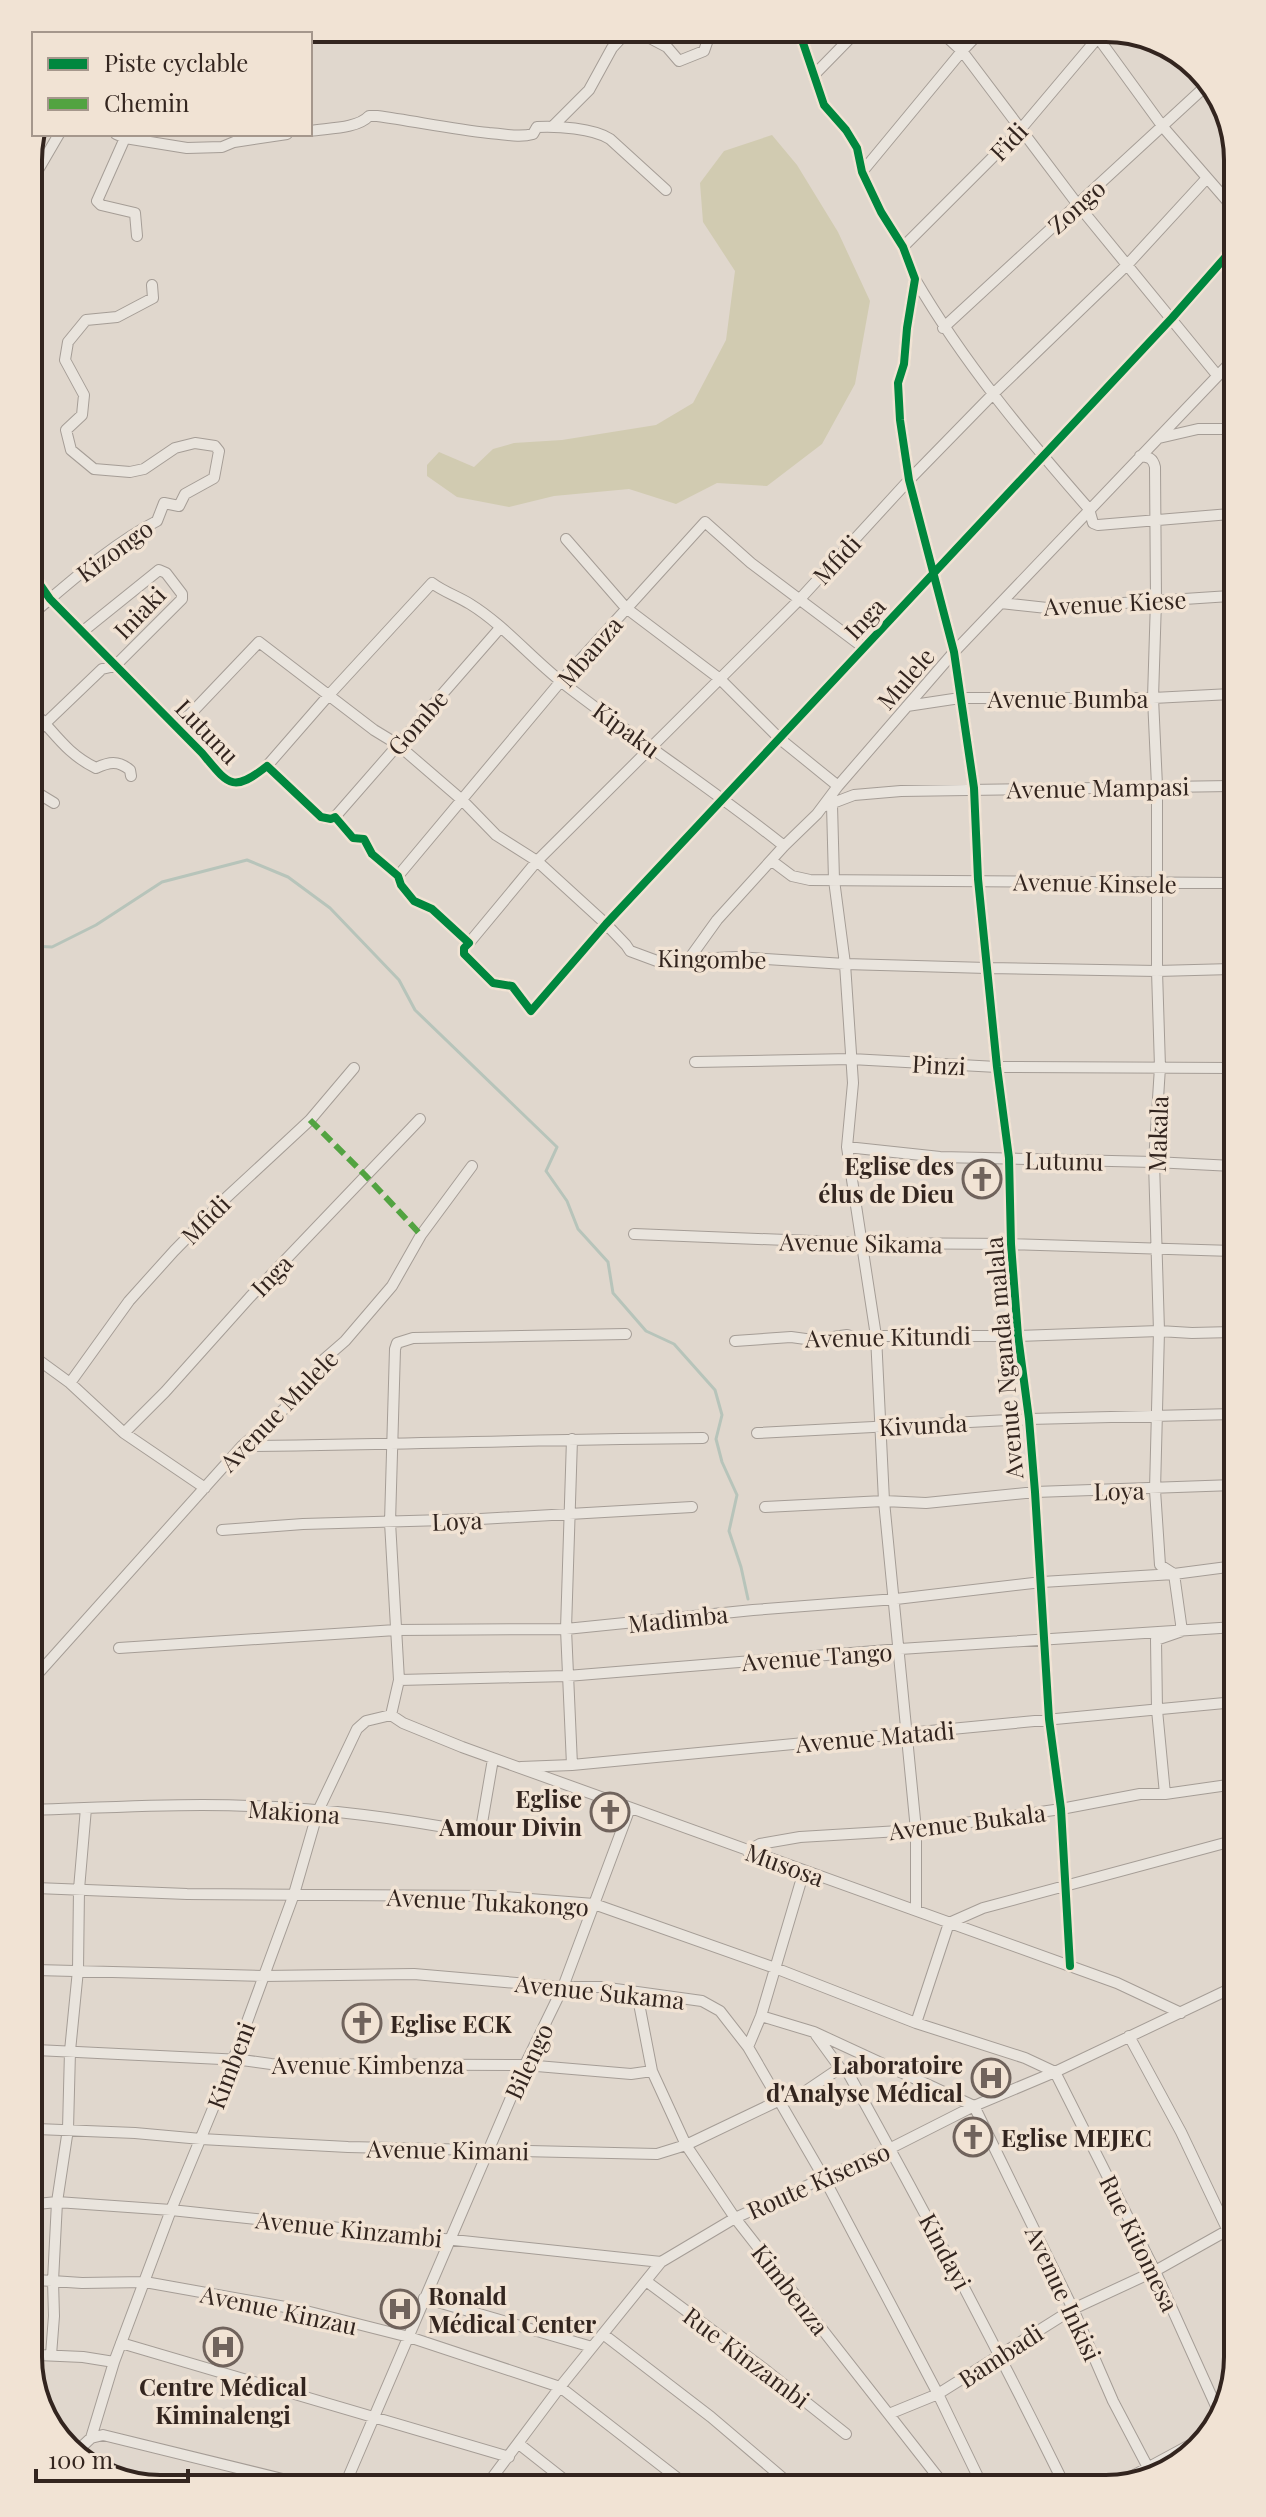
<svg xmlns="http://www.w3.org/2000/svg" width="1266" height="2517" viewBox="0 0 1266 2517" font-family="'Playfair Display',serif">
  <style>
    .green { fill: #d1cbb1 }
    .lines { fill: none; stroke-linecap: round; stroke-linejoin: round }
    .stream { stroke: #b7c4ba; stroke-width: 3 }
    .minor-casing { stroke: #a59d96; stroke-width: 12 }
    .minor { stroke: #e9e4dd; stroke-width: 10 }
    .quiet { stroke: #52a341; stroke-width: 6; stroke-dasharray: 12 6; stroke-linecap: butt }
    .cycleway-casing { stroke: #f1e3d4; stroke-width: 13 }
    .cycleway { stroke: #00873e; stroke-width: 8 }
    .labels { text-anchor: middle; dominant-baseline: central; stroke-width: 7; stroke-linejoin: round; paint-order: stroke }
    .street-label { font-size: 24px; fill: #33251f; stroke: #f1e3d4 }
    .poi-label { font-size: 24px; font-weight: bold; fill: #33251f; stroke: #f1e3d4; text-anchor: end }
    .rim { fill: none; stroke: #33251f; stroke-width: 4 }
  </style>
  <rect width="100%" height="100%" fill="#e0d7cd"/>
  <!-- green -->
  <path class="green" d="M 772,135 L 797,165 L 838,232 L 870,301 L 855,384 L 822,444 L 767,486 L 717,483 L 676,504 L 629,489 L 554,496 L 509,507 L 457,497 L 427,476 L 427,465 L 439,452 L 474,467 L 493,449 L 514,443 L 562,440 L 656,425 L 693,403 L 726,340 L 735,271 L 703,222 L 700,183 L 724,151 Z"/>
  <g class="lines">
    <!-- stream -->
    <path class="stream" d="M 32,946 L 52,947 L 96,925 L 162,882 L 247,860 L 288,877 L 330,908 L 399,980 L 415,1010 L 557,1147 L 546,1171 L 567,1201 L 578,1229 L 608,1262 L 613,1293 L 646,1331 L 674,1344 L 715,1390 L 722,1415 L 716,1439 L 722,1462 L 737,1495 L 729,1531 L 741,1567 L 748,1599"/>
    <defs>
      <path id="minor" d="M 798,28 L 824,105 L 846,130 L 857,148 L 862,172 L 881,212 L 903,247 L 915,279 L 907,328 L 904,364 L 898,383 L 900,420 L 909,480 L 954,652 L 974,788 L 978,879 L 997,1067 L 1009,1158 L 1011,1244 L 1018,1336 L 1029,1419 L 1035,1492 L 1049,1719 L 1061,1809 L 1070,1966
        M 937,28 L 962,51 L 1078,205 L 1217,375
        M 1091,28 L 1163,127 L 1229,203
        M 233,34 L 233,28
        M 644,35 L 667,47 L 679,61 L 704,51 L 712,28
        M 815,74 L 860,28
        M 553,126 L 589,90 L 612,48 L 624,35 L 644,35
        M 310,131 C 327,128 357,129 369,116 L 377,116 C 414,121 451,129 489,133 C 504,134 519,138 533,134 L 537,127 C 557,126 593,128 610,139 L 666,190
        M 116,134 L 125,138 L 187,148 L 222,147 L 234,142 L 287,134
        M 125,138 L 97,201 L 101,205 L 135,213 L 137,236
        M 862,172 L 962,51 L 984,28
        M 903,247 L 1020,130 L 1106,28
        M 29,251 L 35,215 L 31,182 L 59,134
        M 915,279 C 964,363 1025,436 1089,509 L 1093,523 L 1098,525 L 1230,514
        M 943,328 L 1208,84
        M 1159,438 L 1198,429 L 1230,429
        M 1140,456 C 1149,457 1153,458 1155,467 L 1156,600 L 1153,698 L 1157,786 L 1157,971 L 1160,1067 L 1154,1162 L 1159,1331 L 1155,1490 L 1160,1565 L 1174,1574 L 1182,1631 L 1156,1640 L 1157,1710 L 1165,1794
        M 566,539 L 626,608 L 720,679 L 780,739 L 838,786
        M 30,570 L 50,599 L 202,753 C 228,784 232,794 267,766 L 321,817 L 331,819 L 335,817 L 353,838 L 364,839 L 372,854 L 398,876 L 401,885 L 414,901 L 432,909 L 469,943 L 464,948 L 464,954 L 493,983 L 512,986 L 531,1011 L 606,924 L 1172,318 L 1229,253
        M 1001,603 L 1047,608 L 1230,596
        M 30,616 C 68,584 113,543 157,521 L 164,503 L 179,506 L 185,494 L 214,478 L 219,451 L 215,446 L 195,443 L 175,448 L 144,469 L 130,472 L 94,469 L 71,450 L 66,430 L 82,415 L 84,395 L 65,360 L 68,342 L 86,320 L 117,317 L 153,298 L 152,285
        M 907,706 L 960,698 L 1153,698 L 1231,694
        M 31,709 C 54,731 65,753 96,768 C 109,762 118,760 130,770 L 131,776
        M 177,728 L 259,642 L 374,730 L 397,744 L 462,800 L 496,835 L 537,861 L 606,924 L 626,945 L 630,951 L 657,961 L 736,957 L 845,964 L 987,968 L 1157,971 L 1232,969
        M 31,737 L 102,669 L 115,666 L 182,599 L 182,594 L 166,573 L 159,570 L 82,632
        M 267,766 L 328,696 L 432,583 C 444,592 457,596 470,604 C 504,625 531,658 563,683 C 635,739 713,789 784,846
        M 31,789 L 54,803
        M 832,805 L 834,880 L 845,964 L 853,1083 L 847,1147 L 876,1336 L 884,1501 L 916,1830 L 916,1910
        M 825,806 L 854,795 L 901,791 L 1231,786
        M 335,817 L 500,628
        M 772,861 L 792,876 L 810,880 L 1232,883
        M 398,876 L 561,681 L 705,522 L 751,563 L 864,648
        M 469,943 L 537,861 L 799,600 L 909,480 L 992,395 L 1128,264 L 1207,178
        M 689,959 L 717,920 L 784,846 L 817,814 L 838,786 L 954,652 L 1229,364
        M 695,1062 L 851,1059 L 997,1067 L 1232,1068
        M 847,1147 L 940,1157 L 1154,1162 L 1233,1166
        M 634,1234 L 862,1243 L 1011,1244 L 1233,1251
        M 735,1341 L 791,1337 L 813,1340 L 847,1335 L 862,1340 L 876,1336 L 1018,1336 L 1159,1331 L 1192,1333 L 1233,1332
        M 33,1356 L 70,1383 L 124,1433 L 205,1488
        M 70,1383 L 129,1301 L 174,1251 L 227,1197 L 310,1120 L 354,1068
        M 124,1433 L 165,1392 L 250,1297 L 420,1119
        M 757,1433 L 1029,1419 L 1234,1414
        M 572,1439 L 566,1629 L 572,1765
        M 242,1446 C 396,1445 549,1439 703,1438
        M 765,1507 L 884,1501 L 926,1503 L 1035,1492 L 1234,1485
        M 222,1530 L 303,1524 L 480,1519 L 692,1507
        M 119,1648 L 396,1630 L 566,1629 L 753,1610 L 896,1599 L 1042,1582 L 1174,1574 L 1235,1566
        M 35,1677 L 242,1446 L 299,1396 L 315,1376 L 322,1361 L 345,1341 L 392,1286 L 421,1235 L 472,1166
        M 399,1680 L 567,1676 L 900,1649 L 1235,1627
        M 391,1715 L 403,1723 L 462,1747 L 1117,1983 L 1181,2013
        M 391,1715 L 399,1680 L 390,1522 L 395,1349 L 397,1343 L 413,1338 L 626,1334
        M 521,1767 L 572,1765 L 1235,1702
        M 35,1810 C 91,1808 146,1805 202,1805 C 291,1805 383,1815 471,1832 L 480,1828 L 482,1823 L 493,1759
        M 747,1851 L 760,1844 L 800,1837 L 916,1830 L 1061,1809 L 1140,1794 L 1165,1794 L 1235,1784
        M 36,1888 L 187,1894 L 492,1896 L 594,1904 L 775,1968 L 916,2023 L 1025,2058 L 1055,2072 L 1155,2271 L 1220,2415
        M 36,1970 L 263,1976 L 414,1974 L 563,1987 L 601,1987 L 702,2001 L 720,2011 L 748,2047 L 824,2178 L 938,2394 L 980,2481
        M 637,1993 L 652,2071 L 686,2145 L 735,2218 L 941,2481
        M 761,2016 L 814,2032 L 974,2106 L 1073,2309 L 1113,2401 L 1154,2479
        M 916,2023 L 949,1923 L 983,1908 L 1236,1840
        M 816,2035 L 840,2068 L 847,2071 C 922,2206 994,2342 1062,2480
        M 1129,2036 L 1181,2132 L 1238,2252
        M 748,2047 L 761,2016 L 804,1871
        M 36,2050 L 242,2060 L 271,2064 L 525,2065 L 631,2074 L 652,2071
        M 37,2129 L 135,2133 L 201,2139 L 348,2147 L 657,2154 L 686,2145 L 778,2101 L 803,2093 L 840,2068
        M 37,2204 L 57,2202 L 171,2210 L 661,2262
        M 37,2280 L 82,2283 L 145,2282 L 302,2310 L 409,2337 L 560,2387 L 685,2484
        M 646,2281 L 763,2368 L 846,2434
        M 424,2298 L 592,2347
        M 603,2334 L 711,2417 L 784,2479
        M 121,2343 L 509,2457
        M 38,2355 L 83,2357 L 114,2362
        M 51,2355 L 54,2316 L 53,2281 L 57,2202 L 68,2129 L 70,2051 L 78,1970 L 79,1889 L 86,1808
        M 889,2414 L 938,2394 L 1073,2309 L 1155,2271 L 1237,2225
        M 91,2438 L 114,2362 L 171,2210 L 233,2060 L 294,1894 L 318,1811 L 357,1729 L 366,1721 L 391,1715
        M 519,2444 L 571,2485
        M 75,2453 L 91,2438 L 103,2435 L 315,2487
        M 1127,2479 L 1212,2433
        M 486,2486 L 560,2387 L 661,2262 L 735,2218 L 891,2148 L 974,2106 L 1055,2072 L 1236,1986
        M 344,2487 L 525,2065 L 563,1987 L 630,1808"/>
    </defs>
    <!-- minor casing -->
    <use href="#minor" class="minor-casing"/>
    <!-- minor -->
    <use href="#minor" class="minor"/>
    <!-- quiet -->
    <path class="quiet" d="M 310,1120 L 365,1175 L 421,1235"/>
    <defs>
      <path id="cycleway" d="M 798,28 L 824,105 L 846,130 L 857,148 L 862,172 L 881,212 L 903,247 L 915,279 L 907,328 L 904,364 L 898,383 L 900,420 L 909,480 L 954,652 L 974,788 L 978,879 L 997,1067 L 1009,1158 L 1011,1244 L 1018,1336 L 1029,1419 L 1035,1492 L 1049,1719 L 1061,1809 L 1070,1966
        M 30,570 L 50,599 L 202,753 C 228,784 232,794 267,766 L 321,817 L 331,819 L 335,817 L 353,838 L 364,839 L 372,854 L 398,876 L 401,885 L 414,901 L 432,909 L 469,943 L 464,948 L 464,954 L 493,983 L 512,986 L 531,1011 L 606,924 L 1172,318 L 1229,253"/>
    </defs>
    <!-- cycleway casing -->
    <use href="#cycleway" class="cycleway-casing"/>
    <!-- cycleway -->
    <use href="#cycleway" class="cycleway"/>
  </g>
  <!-- icons -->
  <defs>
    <symbol id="church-ring" viewBox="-11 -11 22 22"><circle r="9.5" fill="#f1e3d4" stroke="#70635c" stroke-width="1.5"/><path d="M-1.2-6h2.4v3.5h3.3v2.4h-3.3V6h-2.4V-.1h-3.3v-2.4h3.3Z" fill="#70635c"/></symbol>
    <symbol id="hospital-ring" viewBox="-11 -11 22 22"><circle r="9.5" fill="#f1e3d4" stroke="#70635c" stroke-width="1.5"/><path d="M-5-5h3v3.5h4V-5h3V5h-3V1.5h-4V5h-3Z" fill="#70635c"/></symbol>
  </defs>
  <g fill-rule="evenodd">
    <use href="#church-ring" x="960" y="1157" width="44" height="44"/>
    <use href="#church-ring" x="588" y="1790" width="44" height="44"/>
    <use href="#church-ring" x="340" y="2001" width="44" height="44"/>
    <use href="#hospital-ring" x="969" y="2056" width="44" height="44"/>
    <use href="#church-ring" x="951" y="2115" width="44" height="44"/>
    <use href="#hospital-ring" x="378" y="2287" width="44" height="44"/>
    <use href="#hospital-ring" x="201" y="2325" width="44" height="44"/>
  </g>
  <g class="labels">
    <!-- street labels -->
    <g class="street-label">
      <text transform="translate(1008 141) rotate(-46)">Fidi</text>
      <text transform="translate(1076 206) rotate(-42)">Zongo</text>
      <text transform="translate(114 550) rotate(-36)">Kizongo</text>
      <text transform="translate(836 559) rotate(-47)">Mfidi</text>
      <text transform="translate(1115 602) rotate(-3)">Avenue Kiese</text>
      <text transform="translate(139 612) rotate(-46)">Iniaki</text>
      <text transform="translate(864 618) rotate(-47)">Inga</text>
      <text transform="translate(589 651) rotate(-49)">Mbanza</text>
      <text transform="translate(905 678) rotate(-49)">Mulele</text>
      <text x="1068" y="698">Avenue Bumba</text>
      <text transform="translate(417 722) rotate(-49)">Gombe</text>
      <text transform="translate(627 729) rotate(36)">Kipaku</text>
      <text transform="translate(208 731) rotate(46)">Lutunu</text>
      <text transform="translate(1098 787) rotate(-1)">Avenue Mampasi</text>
      <text transform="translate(1095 882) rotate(1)">Avenue Kinsele</text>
      <text transform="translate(712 958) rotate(1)">Kingombe</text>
      <text transform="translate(939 1064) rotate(3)">Pinzi</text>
      <text transform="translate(1157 1134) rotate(-88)">Makala</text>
      <text transform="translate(1064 1160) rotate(1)">Lutunu</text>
      <text transform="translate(205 1219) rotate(-45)">Mfidi</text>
      <text transform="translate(861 1242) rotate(1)">Avenue Sikama</text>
      <text transform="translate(271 1275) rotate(-46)">Inga</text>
      <text transform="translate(888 1336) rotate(-1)">Avenue Kitundi</text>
      <text transform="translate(1003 1358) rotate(-95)">Avenue Nganda malala</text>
      <text transform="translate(278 1410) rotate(-46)">Avenue Mulele</text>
      <text transform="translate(923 1424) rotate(-3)">Kivunda</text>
      <text transform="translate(1119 1490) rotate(-1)">Loya</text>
      <text transform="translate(457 1520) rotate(-2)">Loya</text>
      <text transform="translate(678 1618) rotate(-6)">Madimba</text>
      <text transform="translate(817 1656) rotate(-4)">Avenue Tango</text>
      <text transform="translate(875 1736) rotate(-5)">Avenue Matadi</text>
      <text transform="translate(294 1811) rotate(4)">Makiona</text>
      <text transform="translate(967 1821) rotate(-7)">Avenue Bukala</text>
      <text transform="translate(785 1864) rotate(20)">Musosa</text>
      <text transform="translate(488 1901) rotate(3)">Avenue Tukakongo</text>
      <text transform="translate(600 1991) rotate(6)">Avenue Sukama</text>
      <text transform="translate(528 2061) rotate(-65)">Bilengo</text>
      <text x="368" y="2064">Avenue Kimbenza</text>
      <text transform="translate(230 2065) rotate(-69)">Kimbeni</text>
      <text transform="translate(448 2149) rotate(1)">Avenue Kimani</text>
      <text transform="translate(818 2180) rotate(-24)">Route Kisenso</text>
      <text transform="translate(349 2228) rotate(6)">Avenue Kinzambi</text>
      <text transform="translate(1140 2243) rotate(64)">Rue Kitomesa</text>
      <text transform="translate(946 2251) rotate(62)">Kindayi</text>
      <text transform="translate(791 2289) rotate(52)">Kimbenza</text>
      <text transform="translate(1064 2293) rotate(65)">Avenue Inkisi</text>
      <text transform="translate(279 2309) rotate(12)">Avenue Kinzau</text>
      <text transform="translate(1000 2355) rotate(-33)">Bambadi</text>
      <text transform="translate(747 2357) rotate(37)">Rue Kinzambi</text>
    </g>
    <!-- poi labels -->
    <g class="poi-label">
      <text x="954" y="1165">Eglise des<tspan x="954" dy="28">élus de Dieu</tspan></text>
      <text x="582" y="1798">Eglise<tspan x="582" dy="28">Amour Divin</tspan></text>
      <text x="390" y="2023" text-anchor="start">Eglise ECK</text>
      <text x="963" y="2064">Laboratoire<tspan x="963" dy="28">d'Analyse Médical</tspan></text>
      <text x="1001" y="2137" text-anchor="start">Eglise MEJEC</text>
      <text x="428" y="2295" text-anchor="start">Ronald<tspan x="428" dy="28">Médical Center</tspan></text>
      <text x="223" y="2386" text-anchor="middle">Centre Médical<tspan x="223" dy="28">Kiminalengi</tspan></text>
    </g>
  </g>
  <!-- crop -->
  <path d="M0 0H1266V2517H0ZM160 42H1106A118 118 0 0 1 1224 160V2357A118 118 0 0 1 1106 2475H160A118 118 0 0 1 42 2357V160A118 118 0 0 1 160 42Z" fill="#f1e3d4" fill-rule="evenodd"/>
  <path class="rim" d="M160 42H1106A118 118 0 0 1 1224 160V2357A118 118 0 0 1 1106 2475H160A118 118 0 0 1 42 2357V160A118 118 0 0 1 160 42Z"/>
  <!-- legend -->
  <rect x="32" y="32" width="280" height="104" fill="#f1e3d4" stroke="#a5978c" stroke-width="2"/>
  <rect x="48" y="58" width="40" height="12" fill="#00873e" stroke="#a5978c" stroke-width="2"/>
  <text x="104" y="72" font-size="24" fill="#33251f">Piste cyclable</text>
  <rect x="48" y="98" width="40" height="12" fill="#52a341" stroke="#a5978c" stroke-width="2"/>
  <text x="104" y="112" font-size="24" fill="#33251f">Chemin</text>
  <!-- scale -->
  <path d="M36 2469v12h152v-12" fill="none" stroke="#33251f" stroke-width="4"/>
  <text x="48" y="2469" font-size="24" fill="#33251f" stroke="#f1e3d4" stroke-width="6" paint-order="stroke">100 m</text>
</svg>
